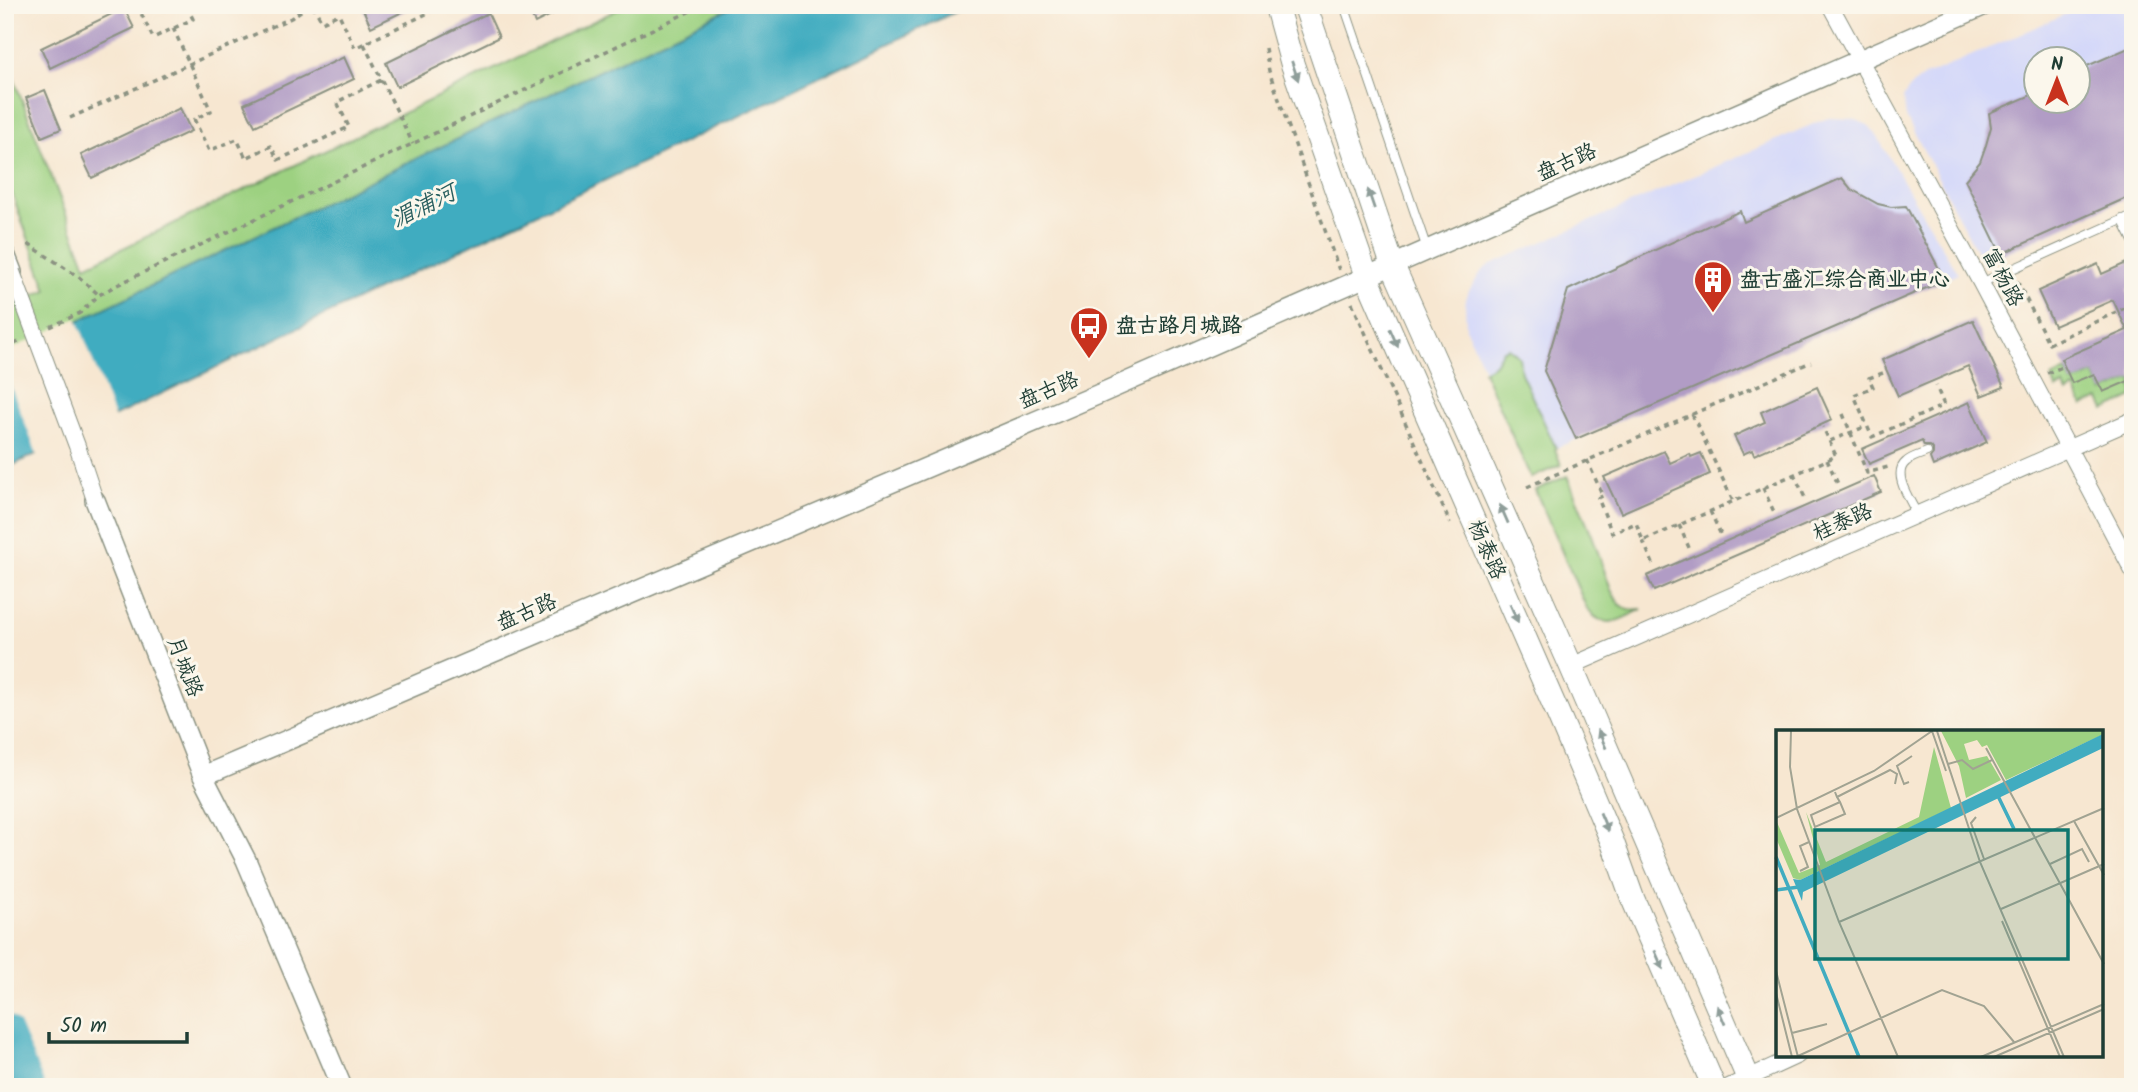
<svg xmlns="http://www.w3.org/2000/svg" width="2138" height="1092" viewBox="0 0 2138 1092" font-family="Kalam,'LXGW WenKai TC',sans-serif">
  <style>
    .built { fill: #d4d8f9; fill-rule: evenodd }
    .green { fill: #9dd181; stroke: #5e875a; stroke-width: 2 }
    .water { fill: #41acc0; stroke: #30747a; stroke-width: 2 }
    .pier { fill: #f7e7d1 }
    .lines { fill: none; stroke-linecap: round; stroke-linejoin: round }
    .river { stroke: #41acc0; stroke-width: 33 }
    .building { fill: #b19cc5 }
    .service-casing { stroke: #8b9282; stroke-width: 10 }
    .minor-casing { stroke: #8b9282; stroke-width: 18 }
    .tertiary-casing { stroke: #8b9282; stroke-width: 22 }
    .secondary-casing { stroke: #8b9282; stroke-width: 25 }
    .path { stroke: #8b9282; stroke-width: 3.5; stroke-dasharray: 5 5; stroke-linecap: butt }
    .service { stroke: #fff; stroke-width: 8 }
    .minor { stroke: #fff; stroke-width: 16 }
    .tertiary { stroke: #fff; stroke-width: 19 }
    .secondary { stroke: #fff; stroke-width: 23 }
    .minor-bridge-casing { stroke: #8b9282; stroke-width: 18; stroke-linecap: butt }
    .minor-bridge { stroke: #fff; stroke-width: 16 }
    .oneway { fill: #8f9e9a }
    .labels { text-anchor: middle; dominant-baseline: central; stroke-width: 6; stroke-linejoin: round; paint-order: stroke }
    .street-label { font-size: 21px; fill: #1f3d34; stroke: #fbf7ec }
    .poi-label { font-size: 21px; font-weight: bold; fill: #1f3d34; stroke: #fbf7ec; text-anchor: start }
    .water-label { font-size: 23px; font-style: italic; fill: #295e5e; stroke: #fbf7ec }
    .inset-river { fill: none; stroke: #41acc0; stroke-width: 3.5 }
    .inset-road { fill: none; stroke: #a1a392; stroke-width: 2 }
    .view { fill: #0f766e; fill-opacity: 0.15; stroke: #0f766e; stroke-width: 3.5 }
    .inset-edge { fill: none; stroke: #1f3d34; stroke-width: 3.5 }
  </style>
  <rect width="100%" height="100%" fill="#fbf7ec"/>
  <filter id="ink" filterUnits="userSpaceOnUse"><feTurbulence type="fractalNoise" baseFrequency=".0143" numOctaves="2"/><feDisplacementMap in="SourceGraphic" scale="14" xChannelSelector="R" yChannelSelector="G"/><feConvolveMatrix kernelMatrix="1 2 1 2 8 2 1 2 1" color-interpolation-filters="sRGB"/></filter>
  <filter id="wash" filterUnits="userSpaceOnUse"><feTurbulence type="fractalNoise" baseFrequency=".00686" numOctaves="4" result="noise"/><feDisplacementMap in="SourceGraphic" scale="28" xChannelSelector="R" yChannelSelector="G"/><feGaussianBlur stdDeviation="1.57" result="paint"/><feColorMatrix in="noise" values="0 0 0 0 0 0 0 0 0 0 0 0 0 0 0 0 0 1.4 0 .05"/><feComposite in="paint" operator="in"/></filter>
  <g filter="url(#wash)">
    <rect width="100%" height="100%" fill="#f7e7d1"/>
    <!-- built -->
    <path class="built" d="M 2086,5 L 2133,5 L 2133,195 L 1983,263 L 1906,117 L 1903,98 L 1913,84 L 1923,77 ZM 2036,60 L 2078,60 L 2078,102 L 2036,102 Z
      M 1829,118 L 1854,119 L 1868,125 L 1875,133 L 1958,274 L 1524,462 L 1466,328 L 1465,302 L 1469,291 L 1481,272 L 1489,265 L 1820,121 Z"/>
    <!-- green -->
    <path class="green" d="M 627,5 L 736,5 L 5,357 L 5,307 L 47,290 L 5,174 L 5,56 L 86,266 Z
      M 1509,348 L 1519,357 L 1521,373 L 1556,448 L 1555,449 L 1561,465 L 1531,478 L 1483,371 L 1495,364 L 1503,350 Z
      M 2066,371 L 2072,383 L 2094,374 L 2103,392 L 2133,379 L 2133,397 L 2105,410 L 2100,399 L 2083,406 L 2075,389 L 2067,393 L 2064,386 L 2056,389 L 2052,378 Z
      M 1567,476 L 1592,535 L 1611,590 L 1619,604 L 1629,610 L 1642,609 C 1619,620 1606,632 1587,609 L 1535,490 Z"/>
    <!-- water -->
    <path class="water" d="M 736,5 L 969,5 L 5,469 L 5,356 Z"/>
    <!-- pier -->
    <path class="pier" d="M 77,318 L 115,420 L 38,457 L 5,371 L 5,352 Z"/>
    <g class="lines">
      <!-- river -->
      <path class="river" d="M 5,1032 L 28,1087"/>
    </g>
    <g id="blocks">
      <!-- building -->
      <path class="building" d="M 361,5 L 417,5 L 371,27 Z
        M 526,5 L 571,5 L 535,23 Z
        M 124,8 L 134,28 L 50,68 L 41,48 Z
        M 488,13 L 499,37 L 397,87 L 386,63 Z
        M 2133,46 L 2133,195 L 2001,254 L 1965,180 L 1980,162 L 1986,145 L 1991,127 L 1989,113 L 2036,93 L 2036,102 L 2078,102 L 2078,70 Z
        M 344,57 L 354,79 L 255,126 L 244,104 Z
        M 45,90 L 61,129 L 42,137 L 26,98 Z
        M 180,108 L 191,131 L 92,178 L 81,155 Z
        M 1842,178 L 1851,189 L 1878,204 L 1891,207 L 1906,206 L 1945,280 L 1576,439 L 1544,371 L 1568,290 L 1740,211 L 1744,222 Z
        M 2133,260 L 2133,287 L 2127,289 L 2133,303 L 2133,379 L 2103,392 L 2094,374 L 2072,383 L 2061,359 L 2127,330 L 2113,300 L 2054,326 L 2038,291 L 2098,264 L 2102,274 Z
        M 1973,320 L 2004,387 L 1981,396 L 1968,366 L 1898,396 L 1882,360 Z
        M 1817,387 L 1832,420 L 1754,455 L 1752,450 L 1743,454 L 1734,436 L 1765,422 L 1761,412 Z
        M 1969,402 L 1987,442 L 1933,466 L 1930,458 L 1933,454 L 1933,449 L 1929,446 L 1924,446 L 1922,441 L 1869,464 L 1862,449 Z
        M 1664,451 L 1670,463 L 1690,454 L 1691,457 L 1701,453 L 1710,474 L 1621,513 L 1604,477 Z
        M 1874,476 L 1881,492 L 1654,591 L 1647,576 Z"/>
    </g>
  </g>
  <g filter="url(#ink)">
    <use href="#blocks" fill-opacity="0" stroke="#8b9282" stroke-width="2"/>
    <g class="lines">
      <defs>
        <path id="service" d="M 1344,5 L 1427,249
          M 2122,219 L 2133,241
          M 1981,283 L 2133,215
          M 1917,514 C 1911,501 1891,474 1906,462 C 1911,457 1920,455 1927,452"/>
        <path id="minor" d="M 1830,5 L 1981,283 L 2133,571
          M 1571,666 L 2133,420
          M 1729,1087 L 1798,1055"/>
        <path id="tertiary" d="M 5,254 L 12,272
          M 95,500 L 203,776 L 246,860 L 342,1087
          M 203,776 L 1097,395 L 1985,5"/>
        <path id="secondary" d="M 1276,5 L 1292,63 L 1366,275 L 1559,716 L 1612,841 L 1632,897 L 1714,1087
          M 1305,5 L 1392,264 L 1571,666 L 1752,1087"/>
      </defs>
      <!-- service casing -->
      <use href="#service" class="service-casing"/>
      <!-- minor casing -->
      <use href="#minor" class="minor-casing"/>
      <!-- tertiary casing -->
      <use href="#tertiary" class="tertiary-casing"/>
      <!-- secondary casing -->
      <use href="#secondary" class="secondary-casing"/>
      <!-- path -->
      <path class="path" d="M 137,5 L 153,38 L 193,19 L 186,5
        M 313,5 L 322,22 L 339,14 L 355,48 L 445,5
        M 173,28 L 211,111 L 194,119 L 209,151 L 237,139 L 246,158 L 271,146 L 278,160 L 349,127 L 337,102 L 381,80
        M 364,44 L 413,144
        M 1265,48 L 1269,71 L 1339,270
        M 70,118 L 291,18 L 309,5
        M 28,244 L 79,277 L 99,295
        M 2017,281 L 2049,344 L 2133,304
        M 1352,303 L 1450,523
        M 50,327 L 80,313 L 99,295 L 115,286 L 703,5
        M 5,348 L 21,341
        M 1883,373 L 1869,378 L 1873,387 L 1854,395 L 1872,437 L 1944,405 L 1936,386
        M 2047,373 L 2062,367
        M 1692,414 L 1733,501
        M 1843,414 L 1867,473 L 1888,467
        M 1830,441 L 1867,426
        M 1587,460 L 1603,496 L 1598,498 L 1612,533 L 1636,523 L 1643,541 L 1836,456 L 1823,427
        M 1827,460 L 1838,484
        M 1794,474 L 1806,500
        M 1527,487 L 1811,362
        M 1763,488 L 1775,514
        M 1710,511 L 1721,535
        M 1679,525 L 1690,550
        M 1643,541 L 1654,566"/>
      <!-- service -->
      <use href="#service" class="service"/>
      <!-- minor -->
      <use href="#minor" class="minor"/>
      <!-- tertiary -->
      <use href="#tertiary" class="tertiary"/>
      <!-- secondary -->
      <use href="#secondary" class="secondary"/>
      <defs>
        <path id="minor-bridge" d="M 12,272 L 77,446 L 95,500"/>
      </defs>
      <!-- minor-bridge casing -->
      <use href="#minor-bridge" class="minor-bridge-casing"/>
      <!-- minor-bridge -->
      <use href="#minor-bridge" class="minor-bridge"/>
    </g>
    <!-- one-way arrows -->
    <defs><path id="oneway-solid" d="M-6-.8H1V-3.2L6.5 0L1 3.2V.8H-6Z" transform="scale(1.75)"/></defs>
    <g class="oneway">
      <use href="#oneway-solid" transform="translate(1295 71) rotate(71)"/>
      <use href="#oneway-solid" transform="translate(1371 199) rotate(-109)"/>
      <use href="#oneway-solid" transform="translate(1394 338) rotate(66)"/>
      <use href="#oneway-solid" transform="translate(1504 514) rotate(-114)"/>
      <use href="#oneway-solid" transform="translate(1514 613) rotate(66)"/>
      <use href="#oneway-solid" transform="translate(1602 739) rotate(-113)"/>
      <use href="#oneway-solid" transform="translate(1604 822) rotate(67)"/>
      <use href="#oneway-solid" transform="translate(1659 960) rotate(66)"/>
      <use href="#oneway-solid" transform="translate(1721 1015) rotate(-113)"/>
    </g>
  </g>
  <!-- icons -->
  <defs>
    <symbol id="building-pin" viewBox="-11 -11 22 30"><path d="M0 17L-7.5 6A9.5 9.5 0 1 1 7.5 6Z" fill="#c8321e" stroke="#fbf7ec"/><path d="M-4-6H4V6H1V3H-1V6H-4ZM-2.5-4.3h1.7v1.8h-1.7ZM.8-4.3h1.7v1.8H.8ZM-2.5-1h1.7V.8h-1.7ZM.8-1h1.7V.8H.8Z" fill="#fff"/></symbol>
    <symbol id="bus-pin" viewBox="-11 -11 22 30"><path d="M0 17L-7.5 6A9.5 9.5 0 1 1 7.5 6Z" fill="#c8321e" stroke="#fbf7ec"/><path d="M-5-6H5V4H4V6H2V4H-2V6H-4V4H-5ZM-3.5-4V0h7V-4ZM-3.5 1.2v1.5H-2V1.2ZM2 1.2v1.5H3.5V1.2Z" fill="#fff"/></symbol>
  </defs>
  <g fill-rule="evenodd">
    <use href="#building-pin" x="1691" y="258" width="44" height="60"/>
    <use href="#bus-pin" x="1067" y="304" width="44" height="60"/>
  </g>
  <g class="labels">
    <!-- street labels -->
    <g class="street-label">
      <text transform="translate(1567 163) rotate(-24)">盘古路</text>
      <text transform="translate(2002 278) rotate(62)">富杨路</text>
      <text transform="translate(1049 391) rotate(-23)">盘古路</text>
      <text transform="translate(1843 523) rotate(-24)">桂泰路</text>
      <text transform="translate(1486 550) rotate(66)">杨泰路</text>
      <text transform="translate(527 613) rotate(-23)">盘古路</text>
      <text transform="translate(184 667) rotate(69)">月城路</text>
    </g>
    <!-- poi labels -->
    <g class="poi-label">
      <text x="1740" y="280">盘古盛汇综合商业中心</text>
      <text x="1116" y="326">盘古路月城路</text>
    </g>
    <!-- water labels -->
    <g class="water-label">
      <text transform="translate(424 207) rotate(-26)">湄浦河</text>
    </g>
  </g>
  <!-- overview -->
  <g transform="translate(1776 730)">
    <rect width="327" height="327" fill="#f7e7d1"/>
    <path d="M 165,1 L 327,1 L 328,4 L 230,50 L 211,15 L 206,17 L 201,10 L 188,14 L 193,30 L 211,26 L 225,50 L 190,68 L 183,36 ZM 158,17 L 175,78 L 24,150 L 17,148 L 0,108 L 0,90 L 23,143 L 44,135 L 30,82 L 50,132 L 143,87 Z" fill="#9dd181"/>
    <path d="M 327,4 L 327,18 L 27,162 L 26,171 L 17,149 L 24,150 Z" fill="#41acc0"/>
    <path class="inset-river" d="M 222,66 L 238,99M 0,127 L 83,327M 0,160 L 23,157"/>
    <path class="inset-road" d="M 15,1 L 14,37 L 21,79 L 63,192 L 122,327M 156,1 L 170,41M 161,1 L 204,132 L 288,327M 210,18 L 328,234M 172,34 L 186,30 L 197,39 L 216,30M 133,52 L 128,54 L 121,36 L 136,26M 59,62 L 61,67 L 64,72 L 69,84 L 39,97 L 35,85 L 64,72M 61,67 L 114,40 L 121,44 L 119,54M 200,87 L 195,93 L 208,129M 0,88 L 98,41 L 156,1M 298,91 L 328,145M 274,134 L 306,119 L 313,132M 24,141 L 32,137 L 24,116 L 33,112M 225,179 L 328,134M 226,191 L 284,327M 63,192 L 328,78M 0,241 L 22,327M 0,263 L 16,327M 16,303 L 51,294M 22,326 L 166,260 L 208,276 L 238,312M 205,327 L 328,274M 218,327 L 328,279"/>
    <path class="view" d="M 39,100 L 292,100 L 292,229 L 39,229 Z"/>
    <rect width="327" height="327" class="inset-edge"/>
  </g>
  <!-- margin -->
  <rect width="2138" height="1092" fill="none" stroke="#fbf7ec" stroke-width="28"/>
  <!-- north arrow -->
  <g transform="translate(2057 80)"><circle r="33" fill="#fbf7ec" stroke="#a3ada2" stroke-width="2"/>
  <path d="M0-5L12 26L0 18L-12 26Z" fill="#c8321e"/>
  <text y="-10" font-size="19" font-weight="bold" text-anchor="middle" fill="#1f3d34">N</text>
  </g>
  <!-- scale -->
  <path d="M49 1032v10h138v-10" fill="none" stroke="#1f3d34" stroke-width="3.5"/>
  <text x="60" y="1032" font-size="21" fill="#1f3d34" stroke="#fbf7ec" stroke-width="5" paint-order="stroke">50 m</text>
</svg>
